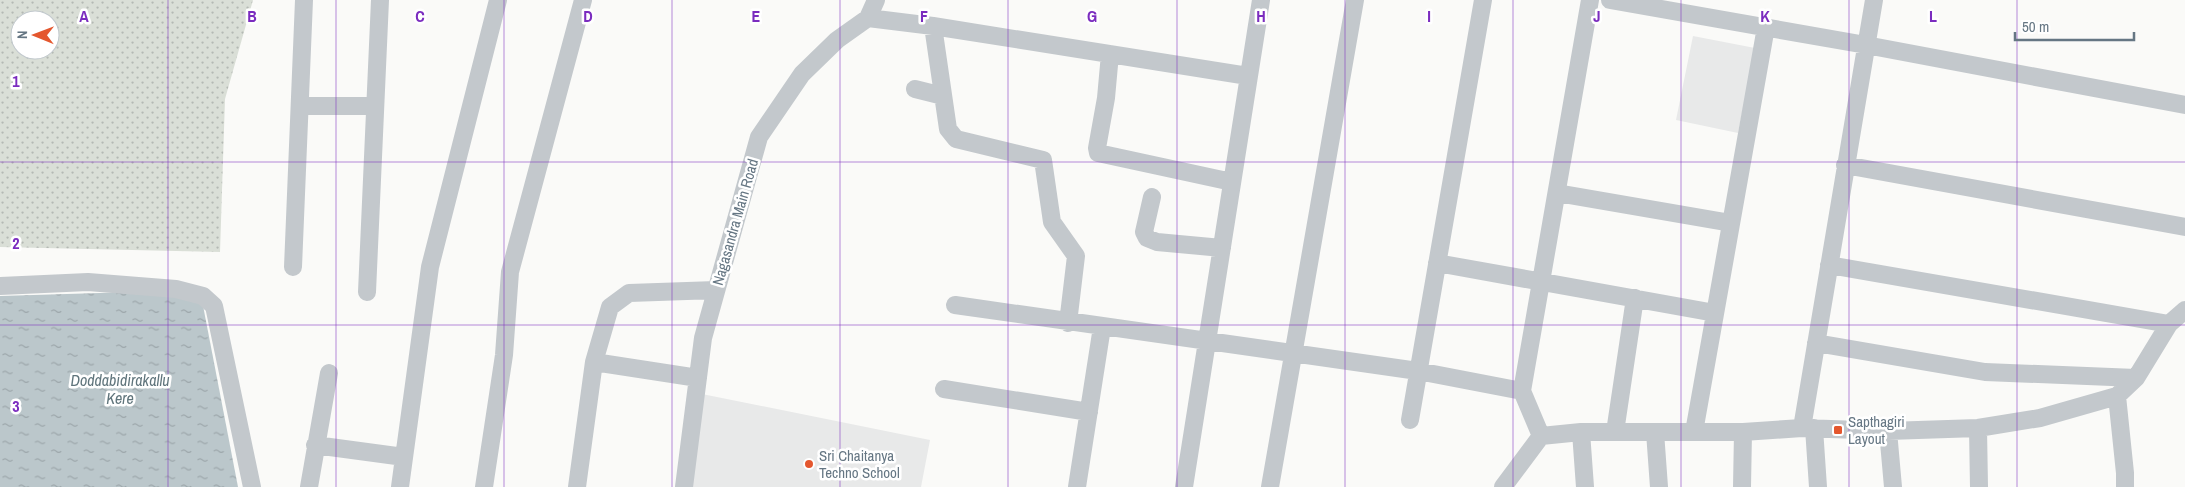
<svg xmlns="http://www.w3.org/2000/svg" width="2185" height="487" viewBox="0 0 2185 487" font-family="'Archivo Narrow',sans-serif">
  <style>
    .built { fill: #e8e9e9 }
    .grass { fill: url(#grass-dots); fill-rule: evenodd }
    .water { fill: url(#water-ripples) }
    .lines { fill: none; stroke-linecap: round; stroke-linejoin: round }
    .minor { stroke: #c3c8cc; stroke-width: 18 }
    .grid { fill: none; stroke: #7b2cbf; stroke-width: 1; stroke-opacity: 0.55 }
    .poi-dot { fill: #e4572e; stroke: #fff; stroke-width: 2 }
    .labels { text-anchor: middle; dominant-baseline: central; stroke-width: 5; stroke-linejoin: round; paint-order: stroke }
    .street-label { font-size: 15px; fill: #657683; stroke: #fff }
    .poi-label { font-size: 15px; fill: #657683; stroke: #fff; text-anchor: start }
    .water-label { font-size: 16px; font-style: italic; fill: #60757c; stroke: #fff }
    .grid-label { font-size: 16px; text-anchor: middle; font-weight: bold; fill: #7b2cbf; stroke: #fff; stroke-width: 5; stroke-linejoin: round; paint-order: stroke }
  </style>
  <defs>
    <pattern id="grass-dots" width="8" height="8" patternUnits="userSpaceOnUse" patternTransform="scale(1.25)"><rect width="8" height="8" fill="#dadfd7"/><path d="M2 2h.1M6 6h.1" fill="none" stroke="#b4b9b4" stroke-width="1.8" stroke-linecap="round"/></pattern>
    <pattern id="water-ripples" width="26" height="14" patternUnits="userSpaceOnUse" patternTransform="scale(1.25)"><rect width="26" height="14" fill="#bbc7cb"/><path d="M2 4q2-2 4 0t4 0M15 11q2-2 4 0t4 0" fill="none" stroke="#9ca6aa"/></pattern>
  </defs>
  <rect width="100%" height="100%" fill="#fafaf8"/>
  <!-- built -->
  <path class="built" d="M 1693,36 L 1755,48 L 1738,133 L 1676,120 Z
    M 702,394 L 930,440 L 921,487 L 690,487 Z"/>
  <!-- grass -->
  <path class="grass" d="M 0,0 L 253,0 L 225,99 L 220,252 L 0,247 ZM 20,20 L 50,20 L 50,50 L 20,50 Z"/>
  <!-- water -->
  <path class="water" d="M 200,290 L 238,487 L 0,487 L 0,296 Z"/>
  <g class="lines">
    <!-- minor -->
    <path class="minor" d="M 1610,0 L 1866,45 L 2185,105
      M 868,18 L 933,26 L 1248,76
      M 933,26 L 948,129 L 956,139 L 1043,160 L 1052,222 L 1076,256 L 1068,323
      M 1110,54 L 1106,98 L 1097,148 L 1098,153 L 1232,182
      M 915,89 L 943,96
      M 300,106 L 375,106
      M 1845,165 L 2185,227
      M 1557,193 L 1731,223
      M 1152,197 L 1144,232 L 1147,238 L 1157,242 L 1222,248
      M 1437,263 L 1715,313
      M 1829,265 L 2169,324
      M 293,267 L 304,0
      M 0,286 L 88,282 L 176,289 L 203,296 L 214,306 L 252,487
      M 367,292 L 380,0
      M 955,305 L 1418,371 L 1522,391
      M 1816,343 L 1985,372 L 2136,378
      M 594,362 L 698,378
      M 944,389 L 1089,412
      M 2117,396 L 2125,473 L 2125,487
      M 1410,420 L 1483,0
      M 1802,428 L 1874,0
      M 1814,428 L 1818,487
      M 1978,428 L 1979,487
      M 1888,431 L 1893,487
      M 1581,432 L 1585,487
      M 1615,432 L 1635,298
      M 1655,432 L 1659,487
      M 1694,432 L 1766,27
      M 1541,436 L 1522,391 L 1590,0
      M 315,445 L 404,457
      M 309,487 L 329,373
      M 400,487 L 430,267 L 498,0
      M 484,487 L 504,355 L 510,272 L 583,0
      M 577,487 L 594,362 L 610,307 L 629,293 L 716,290
      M 684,487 L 703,338 L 759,137 L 802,74 L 837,40 L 868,18 L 876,0
      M 1077,487 L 1102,327
      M 1184,487 L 1261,0
      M 1270,487 L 1355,0
      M 1503,487 L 1541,436 L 1581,432 L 1743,432 L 1802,428 L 1888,431 L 1978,428 L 2040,418 L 2117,396 L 2136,378 L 2169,324 L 2185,310
      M 1742,487 L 1743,432"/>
  </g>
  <!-- grid -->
  <path class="grid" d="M 168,0 L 168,487M 336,0 L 336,487M 504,0 L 504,487M 672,0 L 672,487M 840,0 L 840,487M 1008,0 L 1008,487M 1177,0 L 1177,487M 1345,0 L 1345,487M 1513,0 L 1513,487M 1681,0 L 1681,487M 1849,0 L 1849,487M 2017,0 L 2017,487M 0,162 L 2185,162M 0,325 L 2185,325"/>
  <!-- markers -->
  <g class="poi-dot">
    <rect x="1833" y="425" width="10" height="10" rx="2.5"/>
    <circle cx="809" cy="464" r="5"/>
  </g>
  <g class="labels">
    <!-- street labels -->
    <g class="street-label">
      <text transform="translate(735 222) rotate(-74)">Nagasandra Main Road</text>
    </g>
    <!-- poi labels -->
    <g class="poi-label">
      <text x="1848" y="421">Sapthagiri<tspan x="1848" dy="17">Layout</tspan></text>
      <text x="819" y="455">Sri Chaitanya<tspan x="819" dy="17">Techno School</tspan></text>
    </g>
    <!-- water labels -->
    <g class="water-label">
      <text x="120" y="380">Doddabidirakallu<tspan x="120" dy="18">Kere</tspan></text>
    </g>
  </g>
  <g class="grid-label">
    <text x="84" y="22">A</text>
    <text x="252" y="22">B</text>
    <text x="420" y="22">C</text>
    <text x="588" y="22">D</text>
    <text x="756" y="22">E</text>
    <text x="924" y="22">F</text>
    <text x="1092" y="22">G</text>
    <text x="1261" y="22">H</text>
    <text x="1429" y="22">I</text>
    <text x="1597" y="22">J</text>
    <text x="1765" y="22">K</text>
    <text x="1933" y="22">L</text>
    <text x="16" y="87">1</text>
    <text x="16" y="249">2</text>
    <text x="16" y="412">3</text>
  </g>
  <!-- north arrow -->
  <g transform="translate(35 35) rotate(271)"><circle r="24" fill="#ffffff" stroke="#c1c8cd"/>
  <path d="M0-4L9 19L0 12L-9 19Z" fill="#e4572e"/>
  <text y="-8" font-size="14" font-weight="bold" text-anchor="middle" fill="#657683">N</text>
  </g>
  <!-- scale -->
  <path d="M2015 32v8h119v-8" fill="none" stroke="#657683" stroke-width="2.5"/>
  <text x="2022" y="32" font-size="15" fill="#657683" stroke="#ffffff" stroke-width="4" paint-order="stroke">50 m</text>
</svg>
